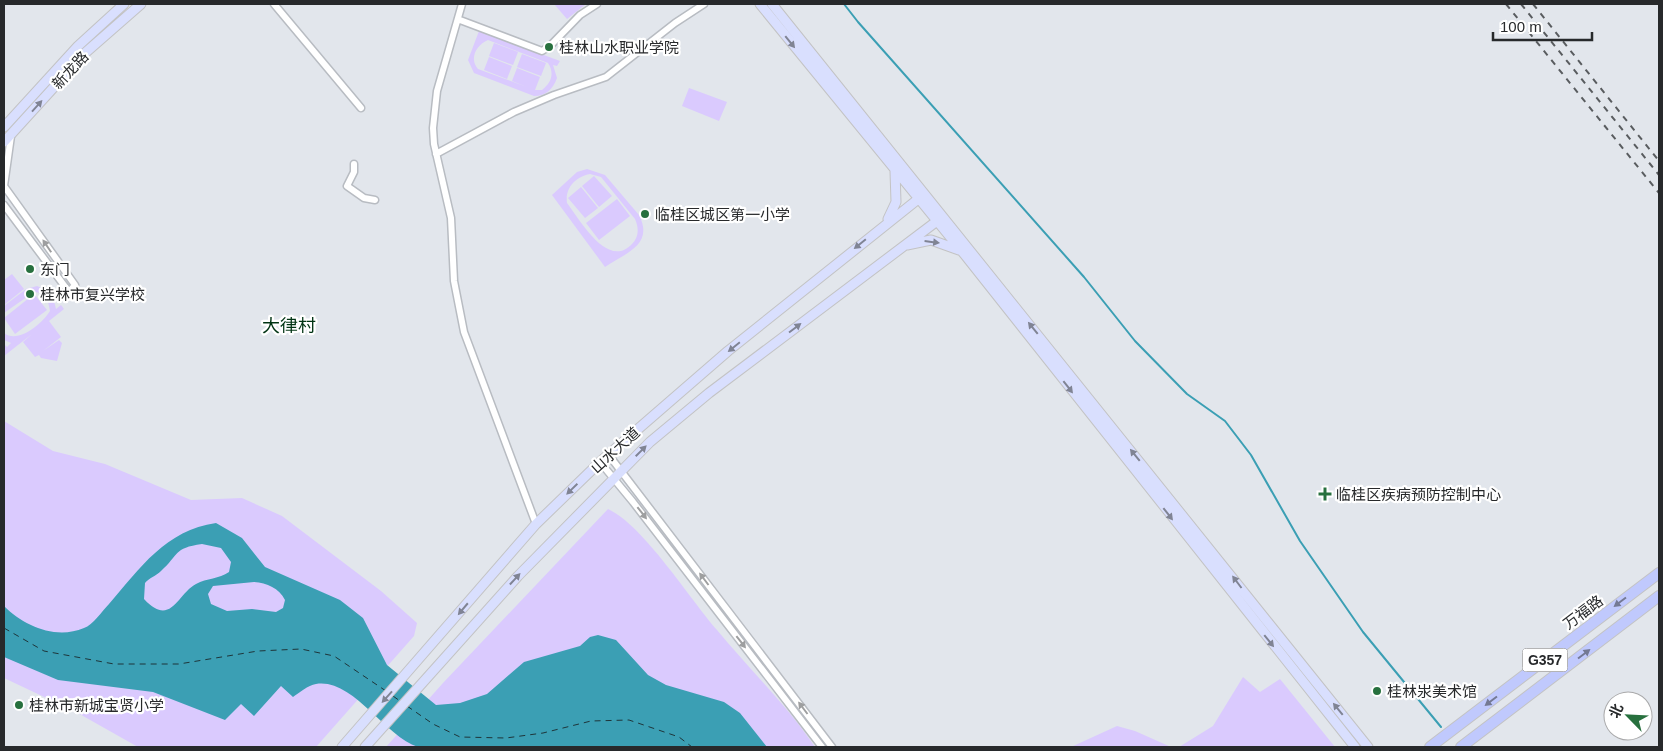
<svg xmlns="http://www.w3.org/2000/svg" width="1663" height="751" viewBox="0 0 1663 751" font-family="Helvetica,'Noto Sans SC',sans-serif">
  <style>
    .green { fill: #dacafe; fill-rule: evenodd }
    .water { fill: #3b9fb4; fill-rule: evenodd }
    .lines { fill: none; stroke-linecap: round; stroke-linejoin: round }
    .stream { stroke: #3b9fb4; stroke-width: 2 }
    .ferry { stroke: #1e353a; stroke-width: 1; stroke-dasharray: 6 5; stroke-linecap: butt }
    .minor-casing { stroke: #b8bcc2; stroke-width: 9 }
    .major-casing { stroke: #c3c3c4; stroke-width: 11 }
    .highway-casing { stroke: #c3c3c4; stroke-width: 12 }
    .minor { stroke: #fff; stroke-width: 6 }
    .major { stroke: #d9dffe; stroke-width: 9 }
    .highway { stroke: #c0c9fd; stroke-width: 10 }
    .rail { stroke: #595c5f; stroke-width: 2; stroke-dasharray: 6 6; stroke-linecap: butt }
    .oneway { fill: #808494 }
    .oneway2 { fill: #9e9fa0 }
    .oneway3 { fill: #747994 }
    .poi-dot { fill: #27703e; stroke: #fff; stroke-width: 2 }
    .labels { text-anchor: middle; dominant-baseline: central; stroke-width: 4.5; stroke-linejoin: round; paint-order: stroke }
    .shield { fill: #fff; stroke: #68696b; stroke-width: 1 }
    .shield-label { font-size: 14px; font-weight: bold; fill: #27292b }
    .poi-label { font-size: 15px; fill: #27292b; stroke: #fff; text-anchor: start }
    .street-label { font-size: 15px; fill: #27292b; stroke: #fff }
    .quarter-label { font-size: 18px; fill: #003413; stroke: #fff }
  </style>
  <rect width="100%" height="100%" fill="#e2e6ec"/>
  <!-- green -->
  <path class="green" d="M 554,4 L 586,4 L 567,19 Z
    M 479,31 L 560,61 L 557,66 L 553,65 L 557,78 C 553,89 546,96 534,96 L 474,73 L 468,60 ZM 488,40 L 548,63 C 555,74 551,83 542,90 L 535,90 L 540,77 L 517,68 L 512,81 L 527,87 L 478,69 C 469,59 476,45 488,40 Z
    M 494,43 L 518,52 L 513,65 L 489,56 Z
    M 522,54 L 546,63 L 541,76 L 517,67 Z
    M 489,57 L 512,66 L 507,79 L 484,70 Z
    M 689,88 L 727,102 L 719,121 L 682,106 Z
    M 587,169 L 605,175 L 639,215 C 655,246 623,254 605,267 L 552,195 L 577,172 ZM 590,174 L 601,177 L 635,219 C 639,228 639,237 632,244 C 608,270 580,220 567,203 C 565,188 575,177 590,174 Z
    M 594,176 L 612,196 L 599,207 L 582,186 Z
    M 581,187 L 598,208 L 585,218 L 568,198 Z
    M 617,199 L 630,216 L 599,240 L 586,223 Z
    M 12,274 L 24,289 L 4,305 L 4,280 Z
    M 37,286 L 52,293 L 56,309 L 61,305 L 64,309 L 49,321 L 61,337 L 43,351 L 59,340 L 62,343 L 57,361 L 41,358 L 39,355 L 35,357 L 23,342 L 32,334 L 4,356 L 4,344 L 7,347 L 11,343 L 4,340 L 4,333 C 18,344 42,324 50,311 L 47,297 L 42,293 L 34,292 L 4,313 L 4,306 L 26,289 Z
    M 34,294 L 47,310 L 15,334 L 4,318 Z
    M 4,421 L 53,451 L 105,464 L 191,500 L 242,498 L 282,516 L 381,591 L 417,623 L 414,636 L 316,747 L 138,747 L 76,712 L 4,678 Z
    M 608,509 C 643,525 690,599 717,630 C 749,669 787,705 815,747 L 386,747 L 443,683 Z
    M 1243,677 L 1260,692 L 1280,679 L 1335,747 L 1179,747 L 1213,726 Z
    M 1117,726 L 1135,731 L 1171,747 L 1071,747 Z"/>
  <!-- water -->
  <path class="water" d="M 216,523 L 242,538 L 265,567 L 340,600 L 363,618 L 387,665 L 436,705 L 460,703 L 487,694 L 524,662 L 580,646 L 590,637 L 598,635 L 616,640 L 648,675 L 666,685 L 724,702 L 740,713 L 767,747 L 418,747 C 384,736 353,678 316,684 C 308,685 299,693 293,697 L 281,686 L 254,716 L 241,704 L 225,720 L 153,692 L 58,680 L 4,657 L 4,606 C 24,626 56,640 84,628 C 93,625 102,611 109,604 C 140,568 166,530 216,523 ZM 202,544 L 221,548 L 231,562 L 229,572 C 219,579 207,578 196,584 C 177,594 171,628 144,599 L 145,583 C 149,578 156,576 161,571 C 179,555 173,548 202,544 ZM 254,582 C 267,583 279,588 285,600 L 283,608 L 276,612 L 252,609 L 227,611 L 211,604 L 208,594 L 213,586 Z"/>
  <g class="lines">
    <!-- stream -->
    <path class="stream" d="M 844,4 L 858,22 L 1084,277 L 1135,341 L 1187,394 L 1225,421 L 1251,455 L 1300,541 L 1363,632 L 1441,727"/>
    <!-- ferry -->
    <path class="ferry" d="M 4,628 L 44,651 L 114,664 L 179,664 L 258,651 L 301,649 L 334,656 L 386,691
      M 393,696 L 400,701
      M 407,706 L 433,724 L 460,737 L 506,738 L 543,733 L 591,721 L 629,720 L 679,737 L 692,747"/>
    <defs>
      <path id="minor" d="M 274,4 L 361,108
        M 462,4 L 437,91 L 433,128 L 434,144 L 451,218 L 454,281 L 464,332 L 536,524
        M 460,20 L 542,51 L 550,46 L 580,15 L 597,4
        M 436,154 L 514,112 L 554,95 L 606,77 L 675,23 L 704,4
        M 354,164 L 354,172 L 347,186 L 364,198 L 375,200
        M 4,186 L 75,285 L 69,292 L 4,205
        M 4,186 L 11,136
        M 608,454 L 832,747
        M 600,462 L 633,502 L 822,747"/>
      <path id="major" d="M 760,4 L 965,255 L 1355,747
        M 772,4 L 1368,747
        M 4,127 L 78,46 L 124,4
        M 4,142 L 85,53 L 141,4
        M 888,219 L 896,202 L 895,171
        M 907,245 L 931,240 L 959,250
        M 342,747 L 536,524 L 600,462 L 728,351 L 922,196
        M 365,747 L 518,576 L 650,442 L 709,393 L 941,218"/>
      <path id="highway" d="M 1430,747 L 1659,573
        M 1461,747 L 1659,596"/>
    </defs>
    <!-- minor casing -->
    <use href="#minor" class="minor-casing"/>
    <!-- major casing -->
    <use href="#major" class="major-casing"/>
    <!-- highway casing -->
    <use href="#highway" class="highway-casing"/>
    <!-- minor -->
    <use href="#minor" class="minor"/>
    <!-- major -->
    <use href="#major" class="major"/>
    <!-- highway -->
    <use href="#highway" class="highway"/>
    <!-- rail -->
    <path class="rail" d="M 1506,4 L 1659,193
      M 1521,4 L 1659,175
      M 1533,4 L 1659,161"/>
  </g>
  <!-- one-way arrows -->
  <defs><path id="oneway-solid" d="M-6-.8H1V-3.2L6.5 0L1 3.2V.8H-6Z" transform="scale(1.25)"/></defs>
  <g class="oneway">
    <use href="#oneway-solid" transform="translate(790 42) rotate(51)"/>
    <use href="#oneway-solid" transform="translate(37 106) rotate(-48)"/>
    <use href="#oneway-solid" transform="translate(932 242) rotate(7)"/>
    <use href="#oneway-solid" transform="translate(860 244) rotate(141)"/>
    <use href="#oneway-solid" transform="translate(795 328) rotate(-37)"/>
    <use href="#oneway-solid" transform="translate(1033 328) rotate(-129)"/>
    <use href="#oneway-solid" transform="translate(734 347) rotate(141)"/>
    <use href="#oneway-solid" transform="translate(1068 387) rotate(52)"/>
    <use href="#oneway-solid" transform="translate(641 451) rotate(-45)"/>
    <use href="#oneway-solid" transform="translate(1135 455) rotate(-129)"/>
    <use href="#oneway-solid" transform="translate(572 489) rotate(136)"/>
    <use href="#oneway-solid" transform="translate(1168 514) rotate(52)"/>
    <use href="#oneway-solid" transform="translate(515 579) rotate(-47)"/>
    <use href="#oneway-solid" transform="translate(1237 582) rotate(-127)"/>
    <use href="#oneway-solid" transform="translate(463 609) rotate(130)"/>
    <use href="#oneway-solid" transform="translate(1269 641) rotate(51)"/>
    <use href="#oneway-solid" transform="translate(387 697) rotate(132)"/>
    <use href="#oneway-solid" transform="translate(1338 709) rotate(-129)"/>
  </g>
  <g class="oneway2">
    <use href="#oneway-solid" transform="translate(47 246) rotate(-124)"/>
    <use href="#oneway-solid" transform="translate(642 513) rotate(52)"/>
    <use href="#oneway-solid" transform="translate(704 579) rotate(-127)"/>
    <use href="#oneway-solid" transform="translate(741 642) rotate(52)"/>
    <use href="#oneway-solid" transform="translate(803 708) rotate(-127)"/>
  </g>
  <g class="oneway3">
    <use href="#oneway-solid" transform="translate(1620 602) rotate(143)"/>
    <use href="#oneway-solid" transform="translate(1584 654) rotate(-37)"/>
    <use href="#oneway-solid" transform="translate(1491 701) rotate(143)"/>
  </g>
  <!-- markers -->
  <g class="poi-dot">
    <circle cx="549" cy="47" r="5"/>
    <circle cx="645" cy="214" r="5"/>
    <circle cx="30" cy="269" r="5"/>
    <circle cx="30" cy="294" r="5"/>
    <path d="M1322.5 486.5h5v5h5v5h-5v5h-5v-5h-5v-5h5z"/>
    <circle cx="1377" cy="691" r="5"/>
    <circle cx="19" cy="705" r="5"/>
  </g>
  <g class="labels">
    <!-- shield labels -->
    <rect class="shield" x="1522.5" y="648.5" width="45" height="23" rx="4"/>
    <g class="shield-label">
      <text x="1545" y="660">G357</text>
    </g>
    <!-- poi labels -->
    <g class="poi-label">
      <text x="559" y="47">桂林山水职业学院</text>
      <text x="655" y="214">临桂区城区第一小学</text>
      <text x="40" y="269">东门</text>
      <text x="40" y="294">桂林市复兴学校</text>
      <text x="1336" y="494">临桂区疾病预防控制中心</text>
      <text x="1387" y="691">桂林汖美术馆</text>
      <text x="29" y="705">桂林市新城宝贤小学</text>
    </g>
    <!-- street labels -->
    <g class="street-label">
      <text transform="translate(70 70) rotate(-47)">新龙路</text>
      <text transform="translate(615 450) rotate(-42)">山水大道</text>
      <text transform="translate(1583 612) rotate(-37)">万福路</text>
    </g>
    <!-- quarter labels -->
    <g class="quarter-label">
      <text x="289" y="326">大律村</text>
    </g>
  </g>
  <!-- border -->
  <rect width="1663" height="751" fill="none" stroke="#27292b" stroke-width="10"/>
  <!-- north arrow -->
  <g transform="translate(1628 716) rotate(294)"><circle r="24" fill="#ffffff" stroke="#a9a9aa"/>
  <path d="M0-4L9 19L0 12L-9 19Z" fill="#27703e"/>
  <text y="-8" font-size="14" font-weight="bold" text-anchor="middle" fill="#27292b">北</text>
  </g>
  <!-- scale -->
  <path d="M1493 32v8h99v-8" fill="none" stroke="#27292b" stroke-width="2.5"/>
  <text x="1500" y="32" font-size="15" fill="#27292b" stroke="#ffffff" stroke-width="4" paint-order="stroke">100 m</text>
</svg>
